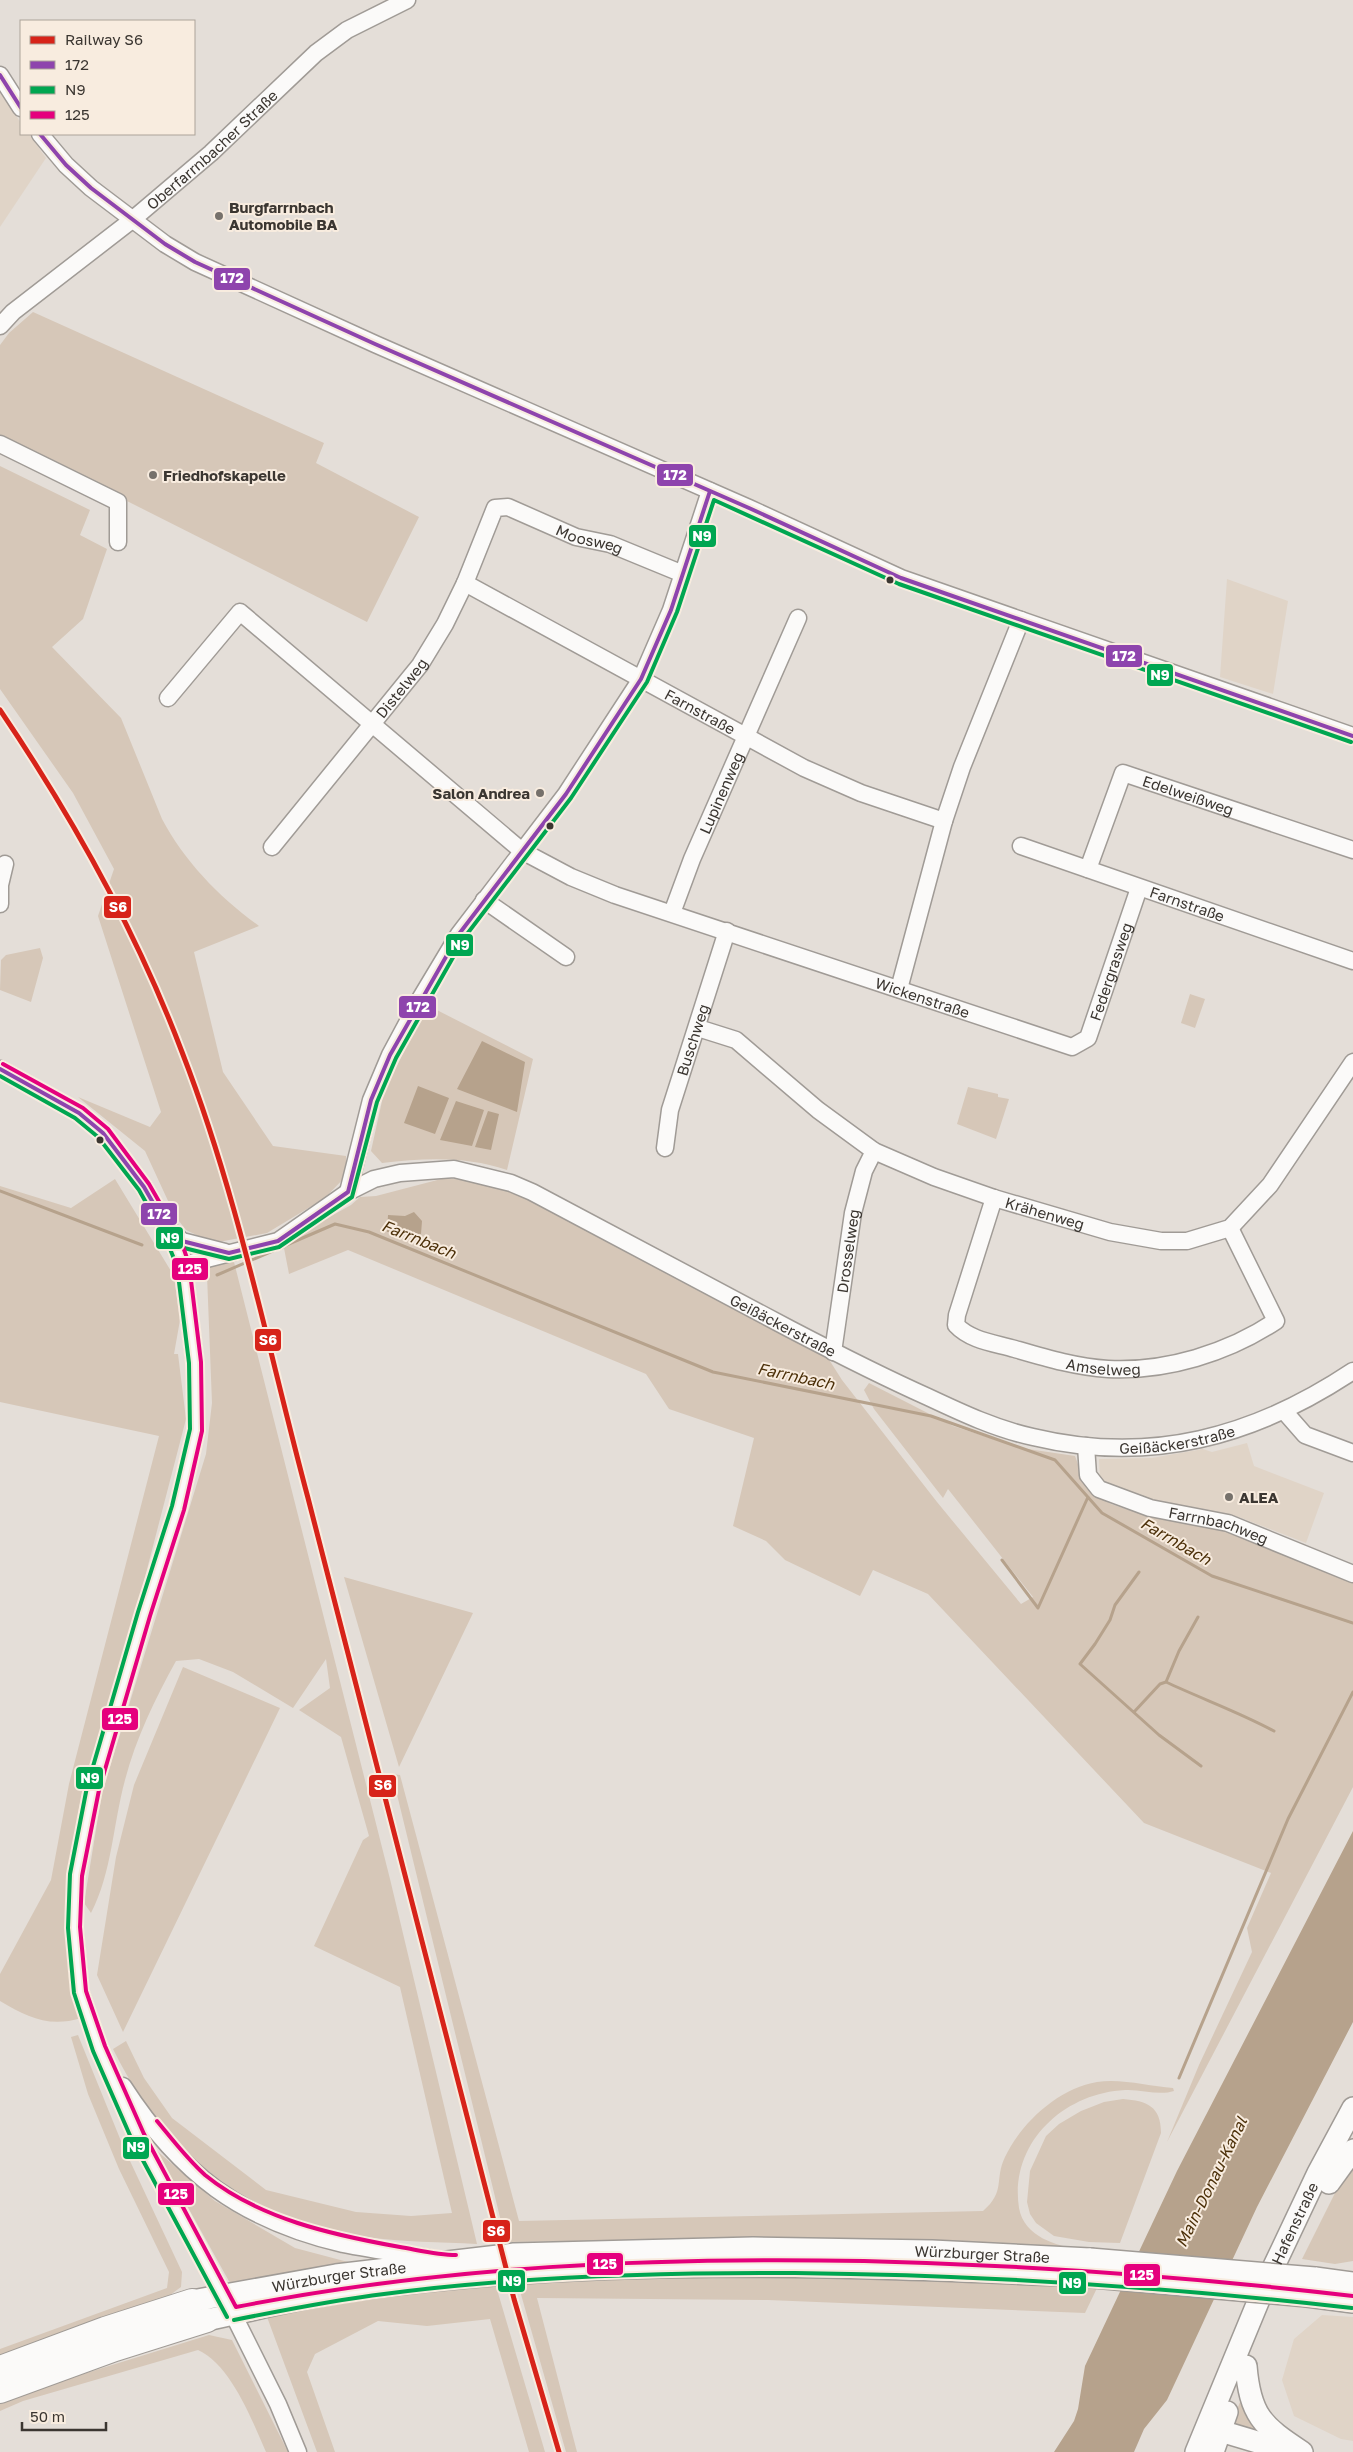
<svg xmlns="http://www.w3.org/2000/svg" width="1353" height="2452" viewBox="0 0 1353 2452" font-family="'Golos Text',sans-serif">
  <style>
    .built { fill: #e0d4c7 }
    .green { fill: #d6c7b8 }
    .water { fill: #b6a28c }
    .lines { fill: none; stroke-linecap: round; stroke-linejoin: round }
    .stream { stroke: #b6a28c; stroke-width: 3 }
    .minor-casing { stroke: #a09b96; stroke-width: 19 }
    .major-casing { stroke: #a09b96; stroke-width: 24 }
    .highway-casing { stroke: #a09b96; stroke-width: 26 }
    .minor { stroke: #fbfaf9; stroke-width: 16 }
    .major { stroke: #fbfaf9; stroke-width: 21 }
    .highway { stroke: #fbfaf9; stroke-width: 24 }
    .major-bridge-casing { stroke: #a09b96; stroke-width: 24; stroke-linecap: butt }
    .major-bridge { stroke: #fbfaf9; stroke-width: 21 }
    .bus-1-casing { stroke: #f8ecdf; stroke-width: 8 }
    .bus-2-casing { stroke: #f8ecdf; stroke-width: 8 }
    .bus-3-casing { stroke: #f8ecdf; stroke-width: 8 }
    .bus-1 { stroke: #8e44ad; stroke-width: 4 }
    .bus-2 { stroke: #00a651; stroke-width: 4 }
    .bus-3 { stroke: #e5007d; stroke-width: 4 }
    .rail-1-casing { stroke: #f8ecdf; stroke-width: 9 }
    .rail-1 { stroke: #d72319; stroke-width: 5 }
    .poi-dot { fill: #76716b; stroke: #f8ecdf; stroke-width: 2 }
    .bus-dot { fill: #3b3631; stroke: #f8ecdf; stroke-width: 2 }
    .labels { text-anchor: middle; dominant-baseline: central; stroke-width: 4; stroke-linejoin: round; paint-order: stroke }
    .street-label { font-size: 15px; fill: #3b3631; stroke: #f8ecdf }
    .poi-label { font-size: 15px; font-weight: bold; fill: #3b3631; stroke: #f8ecdf; text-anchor: start }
    .water-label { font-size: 16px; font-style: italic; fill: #4c3009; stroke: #f8ecdf }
    .line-badge { stroke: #f8ecdf; stroke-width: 2 }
    .badge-label { font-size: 14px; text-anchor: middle; font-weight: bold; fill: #fff }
  </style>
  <rect width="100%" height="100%" fill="#e4ded8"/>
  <!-- built -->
  <path class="built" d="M 0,92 L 21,123 L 21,134 L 29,134 L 46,158 L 0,227 Z
    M 1227,579 L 1288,601 L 1273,694 L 1220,677 Z
    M 1247,1443 L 1254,1466 L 1324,1493 L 1306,1543 L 1239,1517 L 1151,1501 L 1111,1491 L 1100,1479 L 1099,1459 L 1152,1458 L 1203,1449 L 1212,1452 Z
    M 1322,2315 L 1353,2317 L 1353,2441 L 1341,2439 L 1294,2416 L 1282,2380 L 1294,2339 Z"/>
  <!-- green -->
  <path class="green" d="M 33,312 L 324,443 L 316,463 L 419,517 L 367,622 L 0,437 L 0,345 L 9,333 Z
    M 0,466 L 90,510 L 80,535 L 107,549 L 83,619 L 52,647 L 121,718 L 162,819 C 184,861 220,898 259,926 L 194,952 L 223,1072 L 273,1146 L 346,1156 L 346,1176 L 325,1198 L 267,1233 L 213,1243 L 186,1230 L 175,1216 L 145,1151 L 78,1097 L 150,1127 L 161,1112 L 98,916 L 114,869 L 73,793 L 0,689 Z
    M 40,948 L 43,958 L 31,1002 L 0,990 L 1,960 L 6,955 Z
    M 1190,994 L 1205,999 L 1195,1028 L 1181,1023 Z
    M 427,1005 L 533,1059 L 507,1170 C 466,1156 425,1158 382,1163 L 371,1151 L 384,1092 Z
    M 968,1087 L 998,1094 L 998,1097 L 1009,1099 L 996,1139 L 957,1124 Z
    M 445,1178 L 484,1182 L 517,1192 L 828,1358 L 842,1380 L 937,1502 L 1021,1604 L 1033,1597 L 948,1489 L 943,1498 L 874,1409 L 864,1390 L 869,1383 L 953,1426 L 1021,1448 L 1075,1456 L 1083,1478 L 1093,1494 L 1111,1504 L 1129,1510 L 1205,1525 L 1242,1534 L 1353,1582 L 1353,1787 L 1167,2142 L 1199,2065 L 1252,1952 L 1247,1928 L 1271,1873 L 1144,1823 L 928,1594 L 873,1570 L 860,1596 L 785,1560 L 766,1541 L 733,1526 L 754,1438 L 669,1409 L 646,1374 L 348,1250 L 289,1274 L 283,1243 L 351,1205 L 360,1197 L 376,1196 Z
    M 115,1179 L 174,1276 L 180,1320 L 174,1354 L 178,1354 L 186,1419 L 138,1604 L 83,1787 L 68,1869 L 65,1936 L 81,2018 C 49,2028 27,2017 0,2001 L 0,1974 L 51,1880 L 69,1784 L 159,1436 L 0,1402 L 0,1186 L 71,1208 Z
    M 233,1258 L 390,1879 L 477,2244 C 440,2242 403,2242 367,2237 C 250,2222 164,2153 113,2049 L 126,2041 L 144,2078 L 172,2118 L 266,2190 L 356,2212 L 411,2216 L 452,2213 L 400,1987 L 314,1946 L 363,1840 L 369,1836 L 341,1737 L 299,1710 L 330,1688 L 326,1659 L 293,1708 L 233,1672 L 199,1659 L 176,1661 C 155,1699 136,1738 125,1780 C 113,1824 112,1873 91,1913 L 84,1903 L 102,1793 L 206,1454 L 212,1403 L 207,1275 L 210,1267 Z
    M 344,1577 L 473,1613 L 399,1767 Z
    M 183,1667 L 280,1708 L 123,2032 L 97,1975 L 116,1857 L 134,1785 Z
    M 392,1774 L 400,1775 L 519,2221 L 983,2211 C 1006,2191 994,2180 1005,2157 C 1021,2123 1059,2088 1097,2082 C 1120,2078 1149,2086 1173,2088 L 1174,2091 C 1159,2096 1141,2089 1125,2090 C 1063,2093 1009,2144 1019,2208 C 1024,2237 1057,2246 1081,2250 L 815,2238 L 506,2242 Z
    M 78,2035 L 123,2146 L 182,2272 L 181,2287 L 162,2301 L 0,2359 L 0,2349 L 167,2288 L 169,2272 L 119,2169 L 88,2094 L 71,2037 Z
    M 1123,2099 C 1147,2101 1161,2106 1161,2133 L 1120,2243 L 1089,2242 L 1054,2236 L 1036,2223 L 1030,2214 L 1027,2202 L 1030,2171 L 1046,2136 L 1059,2124 L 1081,2111 L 1104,2102 Z
    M 156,2150 L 215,2201 L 295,2248 L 348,2262 L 237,2284 L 230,2283 Z
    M 1353,2165 L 1353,2261 L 1335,2264 L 1302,2259 L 1338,2187 Z
    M 801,2275 L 1098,2286 L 1085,2313 L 768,2300 L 537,2298 L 577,2452 L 566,2452 L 518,2284 L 541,2281 Z
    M 470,2285 L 496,2286 L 545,2452 L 529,2452 L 490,2319 L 427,2326 L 378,2321 L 315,2354 L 307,2372 L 335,2452 L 317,2452 L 267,2317 L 306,2306 Z
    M 209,2335 L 232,2340 L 288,2452 L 266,2452 C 252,2420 231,2365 198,2350 L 23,2401 L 0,2411 L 0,2402 L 41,2387 Z
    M 1242,2397 L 1266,2435 L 1236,2429 L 1232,2422 Z"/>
  <!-- water -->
  <path class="water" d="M 482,1041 L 525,1062 L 517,1112 L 457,1089 Z
    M 418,1086 L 449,1098 L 435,1134 L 404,1123 Z
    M 456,1101 L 484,1110 L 472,1146 L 440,1140 Z
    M 488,1111 L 499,1114 L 491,1150 L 475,1147 Z
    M 414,1212 L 422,1221 L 421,1234 L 387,1232 L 388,1215 L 405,1216 Z
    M 1353,1831 L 1353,2022 L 1257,2207 L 1167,2400 L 1144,2429 L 1134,2452 L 1054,2452 L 1074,2421 L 1078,2409 L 1085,2366 L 1177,2171 Z"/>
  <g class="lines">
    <!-- stream -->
    <path class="stream" d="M 0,1191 L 142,1245
      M 217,1275 L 335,1224 L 369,1232 L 713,1372 L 931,1416 L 1055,1460 L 1102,1513 L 1212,1576 L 1353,1623
      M 1002,1560 L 1038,1608 L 1088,1497
      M 1139,1572 L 1115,1605 L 1110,1620 L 1095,1644 L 1080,1664 L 1159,1735 L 1201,1766
      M 1166,1682 C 1202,1699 1239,1712 1274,1731
      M 1134,1712 L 1160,1684 L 1166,1682 L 1179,1651 L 1198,1617
      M 1179,2078 L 1288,1819 L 1353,1692"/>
    <defs>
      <g id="minor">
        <path d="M 0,75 L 21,108"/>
        <path d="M 40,134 L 66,165 L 91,188 L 165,244 L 195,262 L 375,344 L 749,508 L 901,578 L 1353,736"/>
        <path id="s1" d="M 0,326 L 13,312 L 132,220 L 211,153 L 316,53 L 347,30 L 407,0"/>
        <path d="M 0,444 L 118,502 L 118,542"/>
        <path id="s2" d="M 465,583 L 804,768 L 861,793 L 944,821"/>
        <path id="s3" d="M 168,698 L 240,612 L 522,851 L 571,877 L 615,895 L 1072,1047 L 1088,1038 L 1139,888"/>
        <path id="s4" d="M 1021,846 L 1353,961"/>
        <path id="s5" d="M 272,847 L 420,665 L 445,624 L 465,583 L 495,508 L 508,507 L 576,537 L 610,544 L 683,574"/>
        <path id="s6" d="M 1088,869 L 1123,773 L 1353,850"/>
        <path d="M 484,900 L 566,957"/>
        <path d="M 0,904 L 0,885 L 5,864"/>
        <path id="s7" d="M 672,913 L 692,859 L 798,618"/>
        <path d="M 899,989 L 944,821 L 962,767 L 1021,620"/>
        <path id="s8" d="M 698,1028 L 736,1040 L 818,1110 L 874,1151 L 934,1177 L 994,1198 L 1110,1232 L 1161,1241 L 1187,1241 L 1230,1228 L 1270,1185 L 1353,1062"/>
        <path d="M 0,1069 L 79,1113 L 103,1133 L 144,1187 L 174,1241 L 183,1265 L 195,1363 L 196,1430 L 178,1508 L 144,1614 L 93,1789 L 76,1875 L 74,1927 L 80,1992 L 99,2048 L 138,2137 L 233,2314 L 278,2404 L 298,2452"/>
        <path id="s9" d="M 665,1148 L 670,1110 L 727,931"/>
        <path d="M 348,1192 L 371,1100 L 390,1055 L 420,999 L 459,934 L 566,794 L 641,679 L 671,610 L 710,491"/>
        <path id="s10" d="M 994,1198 L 957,1315 L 956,1325 C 971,1341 995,1343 1015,1349 C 1046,1358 1076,1367 1108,1369 C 1166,1372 1228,1353 1276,1321 L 1230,1228"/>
        <path d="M 170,1230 L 182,1241 L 225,1252"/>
        <path id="s11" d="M 183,1265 L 278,1241 L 348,1192 L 374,1179 L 400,1173 L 454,1169 L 511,1183 L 532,1192 C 618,1238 704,1284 790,1329 C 836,1353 881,1376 928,1397 C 962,1413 996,1429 1033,1437 C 1150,1465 1254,1437 1353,1371"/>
        <path id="s12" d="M 833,1352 L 853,1213 L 864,1171 L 874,1151"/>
        <path d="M 1284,1411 L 1305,1435 L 1353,1453"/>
        <path id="s13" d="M 1086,1446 L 1088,1475 L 1099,1489 L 1150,1508 L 1228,1523 L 1353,1574"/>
        <path d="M 123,2086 C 180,2174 241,2220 343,2244 C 373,2250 403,2254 433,2259"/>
      </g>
      <g id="major">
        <path d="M 1329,2183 L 1353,2150"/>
        <path d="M 1315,2278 L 1353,2283"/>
        <path d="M 1307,2296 L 1353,2302"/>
        <path id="s14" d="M 192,2301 L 336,2275 L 514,2254 L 753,2248 L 932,2251 L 1090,2259"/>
        <path d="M 207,2320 C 253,2310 299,2298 346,2291 C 589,2256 836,2265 1082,2276"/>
        <path d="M 1246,2366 C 1250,2415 1262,2426 1302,2452"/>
        <path d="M 1207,2427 L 1291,2452"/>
        <path id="s15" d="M 1196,2452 L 1265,2285 L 1318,2173 L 1353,2108"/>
        <path d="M 1213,2452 L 1227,2412"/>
      </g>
      <path id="highway" d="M 0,2368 L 105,2329 L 192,2301
        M 0,2391 L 115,2349 L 207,2320"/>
    </defs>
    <!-- minor casing -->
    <use href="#minor" class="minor-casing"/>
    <!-- major casing -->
    <use href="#major" class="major-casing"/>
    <!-- highway casing -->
    <use href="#highway" class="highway-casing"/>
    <!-- minor -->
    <use href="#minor" class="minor"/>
    <!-- major -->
    <use href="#major" class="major"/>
    <!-- highway -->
    <use href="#highway" class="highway"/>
    <defs>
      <path id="major-bridge" d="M 1090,2259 L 1315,2278
        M 1082,2276 L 1307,2296"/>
    </defs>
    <!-- major-bridge casing -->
    <use href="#major-bridge" class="major-bridge-casing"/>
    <!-- major-bridge -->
    <use href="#major-bridge" class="major-bridge"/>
    <defs>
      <path id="bus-1" d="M 0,75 L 21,108
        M 40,134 L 66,165 L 91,188 L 165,244 L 195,262 L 375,344 L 749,508 L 901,578 L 1353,736
        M 0,1069 L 79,1113 L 103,1133 L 144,1187 L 167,1227 L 182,1241 L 229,1253 L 278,1241 L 348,1192
        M 348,1192 L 371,1100 L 390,1055 L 459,934 L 566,794 L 641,679 L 671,610 L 710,491"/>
      <path id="bus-2" d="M 0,1076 L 75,1118 L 98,1137 L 139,1190 L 162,1231 L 180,1247 L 229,1259 L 279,1247 L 352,1197 L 377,1102 L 396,1058 L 464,938 L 571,798 L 647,682 L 677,612 L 714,500 L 899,584 L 1351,742
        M 156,1221 L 168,1244 L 177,1266 L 189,1363 L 190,1429 L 172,1506 L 138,1612 L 87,1787 L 70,1874 L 68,1928 L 74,1993 L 93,2051 L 132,2140 L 227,2317
        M 234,2320 C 284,2310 334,2300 384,2294 C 520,2276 658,2272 795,2273 C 982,2275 1167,2287 1352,2308"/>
      <path id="bus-3" d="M 3,1064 L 83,1108 L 108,1129 L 149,1184 L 180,1238 L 189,1264 L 201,1362 L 202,1431 L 184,1510 L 150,1616 L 99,1790 L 82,1876 L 80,1927 L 86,1991 L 105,2046 L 144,2134 L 236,2307 C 445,2266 652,2257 864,2261 C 1028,2265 1191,2277 1353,2296
        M 157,2121 C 172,2139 187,2159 205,2175 C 259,2219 333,2235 400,2247 C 418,2250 437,2255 456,2255"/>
    </defs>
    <!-- bus-1 casing -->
    <use href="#bus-1" class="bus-1-casing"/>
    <!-- bus-2 casing -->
    <use href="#bus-2" class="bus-2-casing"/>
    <!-- bus-3 casing -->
    <use href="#bus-3" class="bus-3-casing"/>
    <!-- bus-1 -->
    <use href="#bus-1" class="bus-1"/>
    <!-- bus-2 -->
    <use href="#bus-2" class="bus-2"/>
    <!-- bus-3 -->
    <use href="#bus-3" class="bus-3"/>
    <defs>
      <path id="rail-1" d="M 0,710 C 73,818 136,930 182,1052 C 238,1196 268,1349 308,1498 C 379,1765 444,2033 514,2299 L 559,2452"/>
    </defs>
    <!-- rail-1 casing -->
    <use href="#rail-1" class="rail-1-casing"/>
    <!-- rail-1 -->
    <use href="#rail-1" class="rail-1"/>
  </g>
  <!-- markers -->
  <g class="poi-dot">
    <circle cx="219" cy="216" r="5"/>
    <circle cx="153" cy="475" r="5"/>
    <circle cx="540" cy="793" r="5"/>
    <circle cx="1229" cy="1497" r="5"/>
  </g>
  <g class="bus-dot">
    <circle cx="890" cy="580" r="4.5"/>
    <circle cx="550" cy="826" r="4.5"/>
    <circle cx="100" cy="1140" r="4.5"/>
  </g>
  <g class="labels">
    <!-- street labels -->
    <g class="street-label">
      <text stroke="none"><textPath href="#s1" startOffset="276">Oberfarrnbacher Straße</textPath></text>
      <text stroke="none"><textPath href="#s5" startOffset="510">Moosweg</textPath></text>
      <text stroke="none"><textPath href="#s5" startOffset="205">Distelweg</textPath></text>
      <text stroke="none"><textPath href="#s2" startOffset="268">Farnstraße</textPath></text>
      <text stroke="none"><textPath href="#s7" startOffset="130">Lupinenweg</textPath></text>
      <text stroke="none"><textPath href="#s6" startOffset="171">Edelweißweg</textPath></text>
      <text stroke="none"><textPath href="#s4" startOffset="176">Farnstraße</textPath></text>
      <text stroke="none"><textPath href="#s3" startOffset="1155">Federgrasweg</textPath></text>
      <text stroke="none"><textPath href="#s3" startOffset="909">Wickenstraße</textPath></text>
      <text stroke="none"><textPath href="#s9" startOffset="112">Buschweg</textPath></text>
      <text stroke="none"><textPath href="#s8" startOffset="399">Krähenweg</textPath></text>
      <text stroke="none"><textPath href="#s12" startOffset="102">Drosselweg</textPath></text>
      <text stroke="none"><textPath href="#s11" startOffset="659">Geißäckerstraße</textPath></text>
      <text stroke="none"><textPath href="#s10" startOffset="288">Amselweg</textPath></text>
      <text stroke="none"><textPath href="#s11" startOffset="1079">Geißäckerstraße</textPath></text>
      <text stroke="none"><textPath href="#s13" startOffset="172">Farrnbachweg</textPath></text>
      <text stroke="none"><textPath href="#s15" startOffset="249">Hafenstraße</textPath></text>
      <text stroke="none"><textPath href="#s14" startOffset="794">Würzburger Straße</textPath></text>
      <text stroke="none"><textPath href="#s14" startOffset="149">Würzburger Straße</textPath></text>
    </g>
    <!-- poi labels -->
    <g class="poi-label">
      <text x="229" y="207">Burgfarrnbach<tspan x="229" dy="17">Automobile BA</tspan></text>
      <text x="163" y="475">Friedhofskapelle</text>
      <text x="530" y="793" text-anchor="end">Salon Andrea</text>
      <text x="1239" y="1497">ALEA</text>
    </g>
    <!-- water labels -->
    <g class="water-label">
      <text transform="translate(419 1239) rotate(22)">Farrnbach</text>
      <text transform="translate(796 1376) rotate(12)">Farrnbach</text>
      <text transform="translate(1176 1541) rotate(30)">Farrnbach</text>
      <text transform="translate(1211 2182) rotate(-64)">Main-Donau-Kanal</text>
    </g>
  </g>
  <g class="line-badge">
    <rect x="213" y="267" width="38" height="24" rx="5" fill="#8e44ad"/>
    <rect x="656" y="463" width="38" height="24" rx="5" fill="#8e44ad"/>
    <rect x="688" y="524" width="29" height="24" rx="5" fill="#00a651"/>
    <rect x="1105" y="644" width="38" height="24" rx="5" fill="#8e44ad"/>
    <rect x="1146" y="663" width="28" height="24" rx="5" fill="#00a651"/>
    <rect x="103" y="895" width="29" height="24" rx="5" fill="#d72319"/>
    <rect x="445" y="933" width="29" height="24" rx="5" fill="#00a651"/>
    <rect x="398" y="995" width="39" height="24" rx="5" fill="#8e44ad"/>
    <rect x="140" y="1202" width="38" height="24" rx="5" fill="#8e44ad"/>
    <rect x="155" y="1226" width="29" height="24" rx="5" fill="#00a651"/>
    <rect x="171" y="1257" width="38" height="24" rx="5" fill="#e5007d"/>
    <rect x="254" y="1328" width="28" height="24" rx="5" fill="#d72319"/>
    <rect x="101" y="1707" width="38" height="24" rx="5" fill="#e5007d"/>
    <rect x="75" y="1766" width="29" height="24" rx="5" fill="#00a651"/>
    <rect x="368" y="1774" width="29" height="24" rx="5" fill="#d72319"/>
    <rect x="122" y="2136" width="28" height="24" rx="5" fill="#00a651"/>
    <rect x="157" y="2182" width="38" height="24" rx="5" fill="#e5007d"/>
    <rect x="482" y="2219" width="29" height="24" rx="5" fill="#d72319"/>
    <rect x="586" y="2252" width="38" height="24" rx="5" fill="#e5007d"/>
    <rect x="1123" y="2263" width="38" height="24" rx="5" fill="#e5007d"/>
    <rect x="497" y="2269" width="29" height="24" rx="5" fill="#00a651"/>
    <rect x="1058" y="2271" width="29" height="24" rx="5" fill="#00a651"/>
  </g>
  <g class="badge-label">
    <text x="232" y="283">172</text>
    <text x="675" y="480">172</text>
    <text x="702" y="541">N9</text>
    <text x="1124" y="661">172</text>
    <text x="1160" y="680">N9</text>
    <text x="118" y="912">S6</text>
    <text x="460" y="950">N9</text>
    <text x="418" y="1012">172</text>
    <text x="159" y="1219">172</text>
    <text x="170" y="1243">N9</text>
    <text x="190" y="1274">125</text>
    <text x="268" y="1345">S6</text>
    <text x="120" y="1724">125</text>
    <text x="90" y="1783">N9</text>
    <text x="383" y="1790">S6</text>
    <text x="136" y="2152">N9</text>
    <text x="176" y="2199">125</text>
    <text x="496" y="2236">S6</text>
    <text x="605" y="2269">125</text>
    <text x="1142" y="2280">125</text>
    <text x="512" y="2286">N9</text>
    <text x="1072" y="2288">N9</text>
  </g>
  <!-- legend -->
  <rect x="20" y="20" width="175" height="115" fill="#f8ecdf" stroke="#aca399"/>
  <rect x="30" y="36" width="25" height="8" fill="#d72319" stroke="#aca399"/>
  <text x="65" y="45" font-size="15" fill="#3b3631">Railway S6</text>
  <rect x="30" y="61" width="25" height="8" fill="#8e44ad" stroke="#aca399"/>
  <text x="65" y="70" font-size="15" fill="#3b3631">172</text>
  <rect x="30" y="86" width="25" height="8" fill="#00a651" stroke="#aca399"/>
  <text x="65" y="95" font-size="15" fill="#3b3631">N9</text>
  <rect x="30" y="111" width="25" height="8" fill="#e5007d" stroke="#aca399"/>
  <text x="65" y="120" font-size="15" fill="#3b3631">125</text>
  <!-- scale -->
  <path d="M22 2422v8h84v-8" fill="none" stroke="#3b3631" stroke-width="2.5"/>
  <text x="30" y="2422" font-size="15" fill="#3b3631" stroke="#f8ecdf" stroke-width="4" paint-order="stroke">50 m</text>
</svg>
